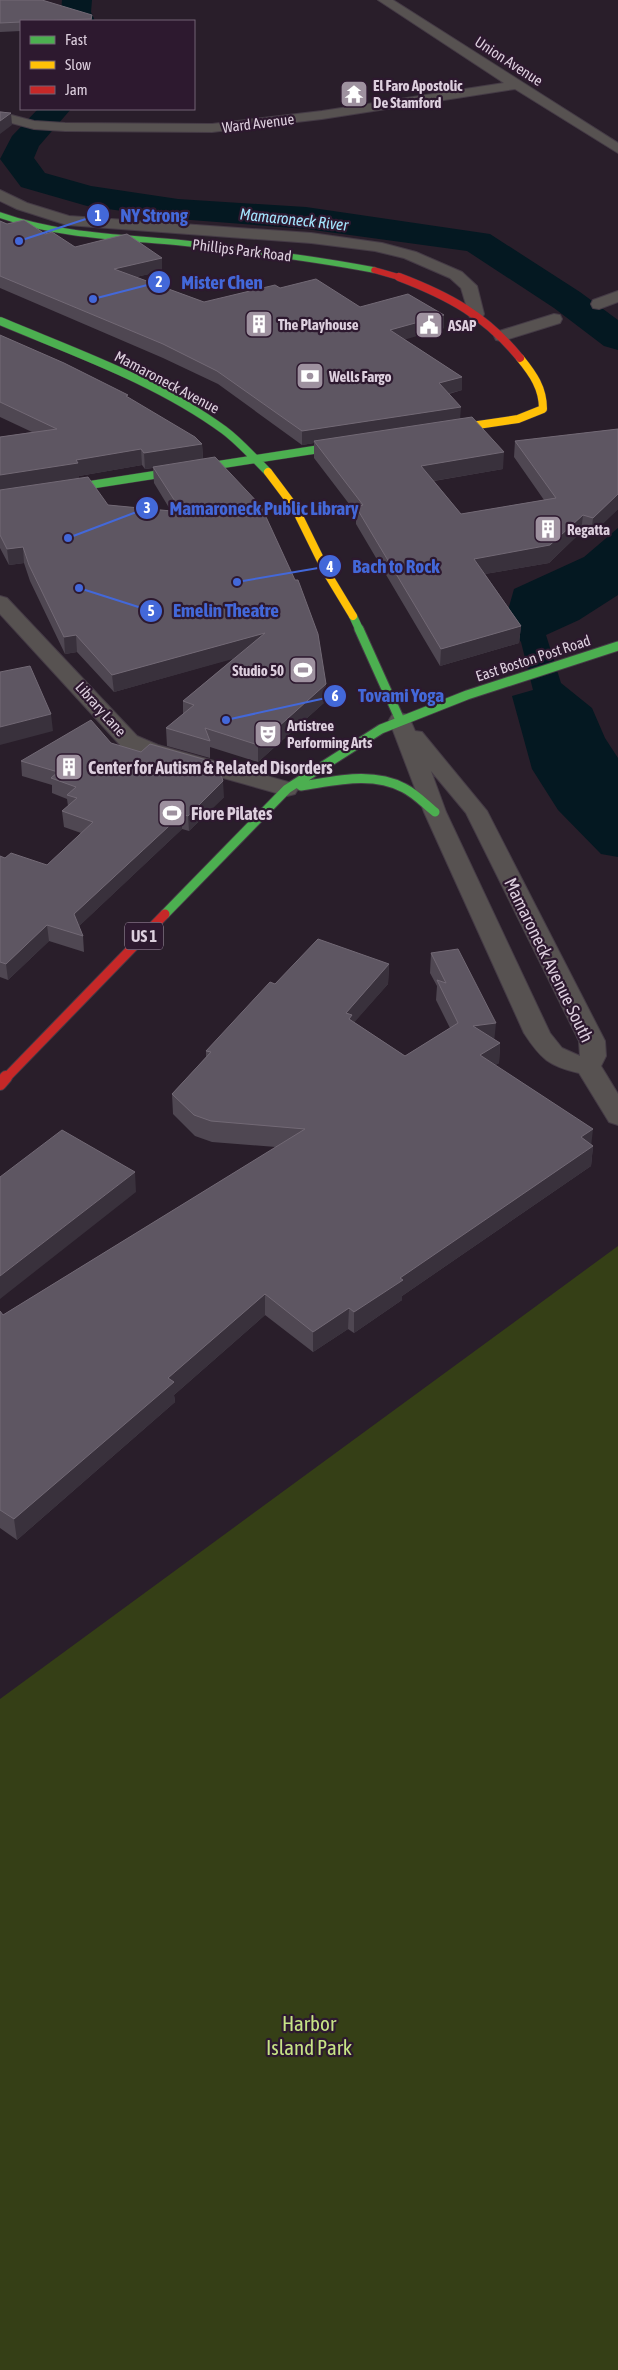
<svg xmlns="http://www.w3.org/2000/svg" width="618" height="2370" viewBox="0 0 618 2370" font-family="'Asap Condensed',sans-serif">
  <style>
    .green { fill: #353f16 }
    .water { fill: #041821 }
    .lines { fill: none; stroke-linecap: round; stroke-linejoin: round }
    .river { fill: #041821; fill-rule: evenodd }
    .street-casing { stroke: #453b46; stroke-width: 2 }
    .fast-far2-casing { stroke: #453b46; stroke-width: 7 }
    .fast-far1-casing { stroke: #453b46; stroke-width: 9 }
    .fast-casing { stroke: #453b46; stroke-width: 11 }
    .slow-casing { stroke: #453b46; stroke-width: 9 }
    .jam-far3-casing { stroke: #453b46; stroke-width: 7 }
    .jam-far2-casing { stroke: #453b46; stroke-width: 9 }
    .jam-far1-casing { stroke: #453b46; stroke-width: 11 }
    .jam-casing { stroke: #453b46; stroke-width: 14 }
    .street { fill: #575251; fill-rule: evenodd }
    .fast-far2 { stroke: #4caf50; stroke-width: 5.5 }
    .fast-far1 { stroke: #4caf50; stroke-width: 8 }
    .fast { stroke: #4caf50; stroke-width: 9 }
    .slow { stroke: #ffc107; stroke-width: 8 }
    .jam-far3 { stroke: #c62828; stroke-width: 5.5 }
    .jam-far2 { stroke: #c62828; stroke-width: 8 }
    .jam-far1 { stroke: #c62828; stroke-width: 9 }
    .jam { stroke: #c62828; stroke-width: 12 }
    .wall { fill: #4f4752; fill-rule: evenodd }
    .shaded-wall { fill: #39313c }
    .building { fill: #5e5662; stroke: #726975 }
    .labels { text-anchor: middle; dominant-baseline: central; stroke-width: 4.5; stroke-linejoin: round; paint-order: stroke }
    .far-street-label { font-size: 15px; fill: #ddcfde; stroke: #2d192f }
    .far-poi-label { font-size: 15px; font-weight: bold; fill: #ddcfde; stroke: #2d192f; text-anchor: start }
    .far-water-label { font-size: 16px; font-style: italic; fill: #a2e4fd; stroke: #2d192f }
    .shield { fill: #2d192f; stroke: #a898aa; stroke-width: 1 }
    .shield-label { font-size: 16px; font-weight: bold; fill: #ddcfde }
    .poi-label { font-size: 18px; font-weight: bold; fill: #ddcfde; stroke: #2d192f; text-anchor: start }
    .street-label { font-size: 18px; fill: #ddcfde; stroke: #2d192f }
    .near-park-label { font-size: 21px; fill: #c7e486; stroke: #2d192f }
    .leader { fill: none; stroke: #4368d9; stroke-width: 2 }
    .callout-dot { fill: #4368d9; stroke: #2d192f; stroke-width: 2 }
    .mark-label { font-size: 15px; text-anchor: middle; font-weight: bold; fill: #fff }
    .callout-label { font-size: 19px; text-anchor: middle; font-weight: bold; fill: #4368d9; stroke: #2d192f; stroke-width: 4.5; stroke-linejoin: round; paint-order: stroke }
  </style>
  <rect width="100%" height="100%" fill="#291e2a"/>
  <!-- green -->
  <path class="green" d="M 618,1246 L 618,2370 L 0,2370 L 0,1699 Z"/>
  <!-- water -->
  <path class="water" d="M 618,528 L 618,595 L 579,620 L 546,635 L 561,683 L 592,708 L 605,738 L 618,758 L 618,857 L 601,854 L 558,810 L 532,769 L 512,696 L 533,690 L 521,642 L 505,621 L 514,589 L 584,557 Z"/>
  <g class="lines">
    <!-- river -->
    <path class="river" d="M 62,0 L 92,0 L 91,12 L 95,21 L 65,21 L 61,12 Z
      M 38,109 L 71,109 L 39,146 L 34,158 L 45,173 L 91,186 L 178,199 L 306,207 L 490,234 L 580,292 L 618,320 L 618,350 L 604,346 L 554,308 L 467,251 L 306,229 L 178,219 L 87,206 L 21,187 L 0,159 L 12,136 Z"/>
    <defs>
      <path id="street" d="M 378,0 L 393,0 L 618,143 L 618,153 L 515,89 L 322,119 L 212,132 L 65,131 L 34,129 L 0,120 L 0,112 L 34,121 L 65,123 L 212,124 L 322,111 L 504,83 Z
        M 0,190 L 27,203 L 69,216 L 311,233 L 382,243 L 416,252 L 462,272 L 477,286 L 484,314 L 482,318 L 470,318 L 461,288 L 450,278 L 404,258 L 375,251 L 311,243 L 67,225 L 17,209 L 0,201 Z
        M 618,291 L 618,302 L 599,309 L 593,308 L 591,304 L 593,300 Z
        M 554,314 L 560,315 L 562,319 L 560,323 L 502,341 L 496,340 L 494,336 L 496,332 Z
        M 0,596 L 7,598 L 137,736 L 158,745 L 295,784 L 298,789 L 295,794 L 287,796 L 142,755 L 121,746 L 0,614 Z
        M 400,713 L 408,715 L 415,731 L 422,732 L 487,811 L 605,1041 L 606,1056 L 601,1066 L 618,1094 L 618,1125 L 609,1122 L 579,1073 C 549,1066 541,1059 524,1033 L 424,812 L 389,720 L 392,715 ZM 431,771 L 466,813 L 579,1041 L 580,1056 L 562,1048 L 550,1033 L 446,812 Z"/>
      <path id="fast-far2" d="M 0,215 C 59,236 121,237 183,243 C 247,250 311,258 374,270"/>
      <path id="fast-far1" d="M 0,321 C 76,353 157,381 224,430 C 240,442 254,458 268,472
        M 0,499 L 352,444
        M 353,616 L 360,631"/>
      <path id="fast" d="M 359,629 L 400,720
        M 301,786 C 335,781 372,771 404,788 C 416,794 425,804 435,812
        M 165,914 L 287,789 L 381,729 L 467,695 L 618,646"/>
      <path id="slow" d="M 444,430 L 518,419 L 543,409 C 543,388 533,374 520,358
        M 268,472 L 295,508 L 327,573 L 353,616"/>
      <path id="jam-far3" d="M 374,270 L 402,278"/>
      <path id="jam-far2" d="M 399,277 C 449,296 486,316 520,358"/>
      <path id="jam-far1" d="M 5,1079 L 165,914"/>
      <path id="jam" d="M 0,1084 L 6,1077"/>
    </defs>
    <!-- street casing -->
    <use href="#street" class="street-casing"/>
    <!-- fast-far2 casing -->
    <use href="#fast-far2" class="fast-far2-casing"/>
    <!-- fast-far1 casing -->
    <use href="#fast-far1" class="fast-far1-casing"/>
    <!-- fast casing -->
    <use href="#fast" class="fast-casing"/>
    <!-- slow casing -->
    <use href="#slow" class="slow-casing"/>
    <!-- jam-far3 casing -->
    <use href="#jam-far3" class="jam-far3-casing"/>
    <!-- jam-far2 casing -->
    <use href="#jam-far2" class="jam-far2-casing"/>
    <!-- jam-far1 casing -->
    <use href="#jam-far1" class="jam-far1-casing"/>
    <!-- jam casing -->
    <use href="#jam" class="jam-casing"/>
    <!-- street -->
    <use href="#street" class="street"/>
    <!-- fast-far2 -->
    <use href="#fast-far2" class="fast-far2"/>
    <!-- fast-far1 -->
    <use href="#fast-far1" class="fast-far1"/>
    <!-- fast -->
    <use href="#fast" class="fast"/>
    <!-- slow -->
    <use href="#slow" class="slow"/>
    <!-- jam-far3 -->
    <use href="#jam-far3" class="jam-far3"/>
    <!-- jam-far2 -->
    <use href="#jam-far2" class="jam-far2"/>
    <!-- jam-far1 -->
    <use href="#jam-far1" class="jam-far1"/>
    <!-- jam -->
    <use href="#jam" class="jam"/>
  </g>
  <!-- wall -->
  <path class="wall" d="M 0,0 L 92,15 L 92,21 L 21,21 L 21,31 L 0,32 Z
    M 0,221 L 7,224 L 45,234 L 75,247 L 162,271 L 136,277 L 204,302 L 280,288 L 444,328 L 404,339 L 462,377 L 462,390 L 449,394 L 460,418 L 503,469 L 434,481 L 461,514 L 544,500 L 514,457 L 515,441 L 618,429 L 618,509 L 591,535 L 581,532 L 549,563 L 485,574 L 521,626 L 519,643 L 440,666 L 356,524 L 356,513 L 314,458 L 314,443 L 302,445 L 218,384 L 163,358 L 0,288 Z
    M 0,335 L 128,398 L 202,444 L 203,459 L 326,684 L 326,701 L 258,762 L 210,747 L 210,758 L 167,746 L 166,728 L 183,714 L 183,701 L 234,658 L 114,692 L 77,652 L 65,654 L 30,581 L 24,563 L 9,565 L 0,548 L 0,437 L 32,432 L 0,417 ZM 142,465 L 145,469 L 153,468 L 154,483 L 171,511 L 108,505 L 79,478 L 79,476 Z
    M 111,743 L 224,797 L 189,831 L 182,829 L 79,926 L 83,936 L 84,952 L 49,941 L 8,980 L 0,977 L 0,856 L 5,858 L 47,865 L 81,833 L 64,827 L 62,811 L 68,806 L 67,799 L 52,793 L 52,785 L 22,776 L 21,761 Z
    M 431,953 L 495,1040 L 500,1043 L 499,1063 L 495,1065 L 593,1146 L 591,1166 L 402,1296 L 402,1300 L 354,1333 L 348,1329 L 313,1352 L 265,1315 L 174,1395 L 175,1402 L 17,1540 L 0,1528 L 0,1311 L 3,1315 L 276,1147 L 212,1142 L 195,1136 L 173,1114 L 172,1094 L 206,1057 L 206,1051 L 275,984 L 389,964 L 388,984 L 354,1022 L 405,1056 L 450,1028 L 436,1000 L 437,986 L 430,973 Z"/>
  <!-- shaded-wall -->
  <path class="shaded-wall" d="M 11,113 L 12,125 L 0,134 L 0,121 Z
    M 162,258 L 162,271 L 115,282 L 114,269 Z
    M 444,315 L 444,328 L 390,344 L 390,330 Z
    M 462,377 L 462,390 L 438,396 L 439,383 Z
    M 461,407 L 460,420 L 314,441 L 314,443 L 302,445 L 302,431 Z
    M 202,444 L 203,460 L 145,469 L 144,453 Z
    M 141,449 L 142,465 L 79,476 L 79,479 L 0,491 L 0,475 L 76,460 Z
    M 504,452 L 503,469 L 421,483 L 421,466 Z
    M 618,494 L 618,509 L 591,535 L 593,518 Z
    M 583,515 L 581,532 L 549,563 L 473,576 L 474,559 Z
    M 23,547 L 24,563 L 9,565 L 7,549 Z
    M 521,626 L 519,643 L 440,666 L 441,649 Z
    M 265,633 L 265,650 L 114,692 L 112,675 Z
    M 76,635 L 77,652 L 65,654 L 64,637 Z
    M 326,684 L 326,701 L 258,762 L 258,745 Z
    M 51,714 L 53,731 L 0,745 L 0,727 Z
    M 223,781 L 224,797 L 189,831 L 188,816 Z
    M 182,814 L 182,829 L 75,930 L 74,914 Z
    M 47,925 L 49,941 L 8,980 L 6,964 Z
    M 389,964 L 388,984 L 352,1025 L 346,1013 Z
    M 496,1023 L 494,1043 L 473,1026 Z
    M 500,1043 L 499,1063 L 479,1075 L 480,1055 Z
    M 593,1129 L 591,1147 L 593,1146 L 591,1166 L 402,1296 L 402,1300 L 354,1333 L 354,1312 L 581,1137 Z
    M 135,1172 L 136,1192 L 0,1299 L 0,1276 Z
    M 265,1294 L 265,1315 L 174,1395 L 175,1402 L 17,1540 L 14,1519 L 168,1378 Z
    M 349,1308 L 348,1329 L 313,1352 L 313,1332 Z"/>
  <!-- building -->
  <path class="building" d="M 0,0 L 42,0 L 92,15 L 91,19 L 38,21 L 21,21 L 21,22 L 0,23 Z
    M 0,112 L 11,113 L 0,121 Z
    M 24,220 L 45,234 L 52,232 L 75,247 L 127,234 L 162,258 L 114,269 L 204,302 L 275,285 L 280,288 L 316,279 L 360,307 L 408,294 L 444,315 L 390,330 L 462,377 L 439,383 L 461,407 L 302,431 L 217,371 L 163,344 L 0,276 L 0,221 L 7,224 Z
    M 0,335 L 64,363 L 128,395 L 126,396 L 195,437 L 202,444 L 144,453 L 141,449 L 76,460 L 78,463 L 0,475 L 0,437 L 57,429 L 0,402 Z
    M 472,417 L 504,452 L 421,466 L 461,514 L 556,498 L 515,441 L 618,429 L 618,494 L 593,518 L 583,515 L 550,545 L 474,559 L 521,626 L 441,649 L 356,507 L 363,505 L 314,441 Z
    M 215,457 L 261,506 L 295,580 L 298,580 L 318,634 L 326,684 L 258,745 L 205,728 L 210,741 L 166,728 L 194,705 L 183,701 L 265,633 L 112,675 L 76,635 L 64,637 L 29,565 L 23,547 L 7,549 L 0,535 L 0,490 L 88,477 L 108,505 L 182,512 L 153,467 Z
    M 30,666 L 51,714 L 0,727 L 0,672 Z
    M 91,720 L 111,743 L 141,752 L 150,744 L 217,763 L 223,781 L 188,816 L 182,814 L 74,914 L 83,936 L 47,925 L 6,964 L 0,962 L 0,856 L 5,858 L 11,853 L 47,865 L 93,822 L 62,811 L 77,798 L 67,795 L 76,787 L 51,778 L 58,772 L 21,761 Z
    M 318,939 L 389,964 L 346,1013 L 352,1015 L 349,1019 L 405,1056 L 458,1023 L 437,980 L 446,983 L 431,953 L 458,949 L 496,1023 L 473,1026 L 500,1043 L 480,1055 L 593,1129 L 581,1137 L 593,1146 L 400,1278 L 403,1280 L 354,1312 L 349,1308 L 313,1332 L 265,1294 L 168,1378 L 174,1382 L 14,1519 L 0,1510 L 0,1311 L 3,1315 L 305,1129 L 211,1121 L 194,1115 L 172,1094 L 211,1052 L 206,1051 L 270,982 L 275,984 Z
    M 62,1130 L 135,1172 L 0,1276 L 0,1177 Z"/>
  <!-- icons -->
  <defs>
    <symbol id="temple-square" viewBox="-11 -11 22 22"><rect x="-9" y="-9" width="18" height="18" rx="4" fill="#9e919f" stroke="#2d192f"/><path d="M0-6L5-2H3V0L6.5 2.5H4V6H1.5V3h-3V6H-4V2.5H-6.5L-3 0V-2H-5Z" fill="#fff"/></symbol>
    <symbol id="building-square" viewBox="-11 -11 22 22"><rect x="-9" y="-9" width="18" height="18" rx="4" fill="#9e919f" stroke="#2d192f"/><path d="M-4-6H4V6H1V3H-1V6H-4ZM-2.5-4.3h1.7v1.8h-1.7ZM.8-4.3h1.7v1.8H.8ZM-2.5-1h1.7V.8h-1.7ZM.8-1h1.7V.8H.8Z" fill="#fff"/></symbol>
    <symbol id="civic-square" viewBox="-11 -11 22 22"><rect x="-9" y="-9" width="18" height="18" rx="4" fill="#9e919f" stroke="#2d192f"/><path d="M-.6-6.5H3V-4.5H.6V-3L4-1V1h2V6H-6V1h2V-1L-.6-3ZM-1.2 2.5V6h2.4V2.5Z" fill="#fff"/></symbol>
    <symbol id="bank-square" viewBox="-11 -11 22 22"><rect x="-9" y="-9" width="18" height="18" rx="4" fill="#9e919f" stroke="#2d192f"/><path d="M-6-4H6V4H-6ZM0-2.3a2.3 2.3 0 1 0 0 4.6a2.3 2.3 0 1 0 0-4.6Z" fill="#fff"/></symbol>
    <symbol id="stadium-square" viewBox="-11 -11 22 22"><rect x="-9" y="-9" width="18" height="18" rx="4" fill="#9e919f" stroke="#2d192f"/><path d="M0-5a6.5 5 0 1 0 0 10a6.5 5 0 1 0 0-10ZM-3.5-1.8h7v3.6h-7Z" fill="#fff"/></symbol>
    <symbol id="theatre-square" viewBox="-11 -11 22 22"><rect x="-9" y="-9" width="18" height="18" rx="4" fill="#9e919f" stroke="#2d192f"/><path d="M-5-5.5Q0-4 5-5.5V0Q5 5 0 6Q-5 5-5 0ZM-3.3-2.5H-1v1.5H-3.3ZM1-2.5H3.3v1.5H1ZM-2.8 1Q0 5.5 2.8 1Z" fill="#fff"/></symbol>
  </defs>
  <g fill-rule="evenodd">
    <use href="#temple-square" x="338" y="78" width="32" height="32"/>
    <use href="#building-square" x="243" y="308" width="32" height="32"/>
    <use href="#civic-square" x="413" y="309" width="32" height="32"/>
    <use href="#bank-square" x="294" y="360" width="32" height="32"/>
    <use href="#building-square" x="532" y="513" width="32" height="32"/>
    <use href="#stadium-square" x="287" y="654" width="32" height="32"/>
    <use href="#theatre-square" x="252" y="718" width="32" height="32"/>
    <use href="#building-square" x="53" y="751" width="32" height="32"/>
    <use href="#stadium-square" x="156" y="797" width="32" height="32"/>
  </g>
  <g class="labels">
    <!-- far-street labels -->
    <g class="far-street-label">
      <text transform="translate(509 61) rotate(33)">Union Avenue</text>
      <text transform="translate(258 123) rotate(-7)">Ward Avenue</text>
      <text transform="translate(242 250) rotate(7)">Phillips Park Road</text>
      <text transform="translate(167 382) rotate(28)">Mamaroneck Avenue</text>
      <text transform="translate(533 658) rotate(-18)">East Boston Post Road</text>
      <text transform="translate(101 709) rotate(48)">Library Lane</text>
    </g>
    <!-- far-poi labels -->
    <g class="far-poi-label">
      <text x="373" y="85">El Faro Apostolic<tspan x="373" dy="17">De Stamford</tspan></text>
      <text x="278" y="324">The Playhouse</text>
      <text x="448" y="325">ASAP</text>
      <text x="329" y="376">Wells Fargo</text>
      <text x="567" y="529">Regatta</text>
      <text x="284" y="670" text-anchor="end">Studio 50</text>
      <text x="287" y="725">Artistree<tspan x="287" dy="17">Performing Arts</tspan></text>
    </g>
    <!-- far-water labels -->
    <g class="far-water-label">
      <text transform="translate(294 219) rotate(6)">Mamaroneck River</text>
    </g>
    <!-- shield labels -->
    <rect class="shield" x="125" y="922.5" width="38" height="27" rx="4"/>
    <g class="shield-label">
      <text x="144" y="936">US 1</text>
    </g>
    <!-- poi labels -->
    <g class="poi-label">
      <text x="88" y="767">Center for Autism &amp; Related Disorders</text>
      <text x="191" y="813">Fiore Pilates</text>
    </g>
    <!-- street labels -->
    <g class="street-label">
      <text transform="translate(549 960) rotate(64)">Mamaroneck Avenue South</text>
    </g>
    <!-- near-park labels -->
    <g class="near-park-label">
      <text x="309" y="2023">Harbor<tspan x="309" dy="24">Island Park</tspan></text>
    </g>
  </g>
  <!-- callouts -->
  <path class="leader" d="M19 241L98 215M93 299L159 282M68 538L147 508M237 582L330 566M79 588L151 611M226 720L335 696"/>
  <g class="callout-dot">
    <circle cx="19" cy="241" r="5"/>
    <circle cx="93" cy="299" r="5"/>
    <circle cx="68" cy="538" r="5"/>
    <circle cx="237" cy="582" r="5"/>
    <circle cx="79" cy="588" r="5"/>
    <circle cx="226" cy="720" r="5"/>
    <circle cx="98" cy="215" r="12"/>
    <circle cx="159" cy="282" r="12"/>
    <circle cx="147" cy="508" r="12"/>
    <circle cx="330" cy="566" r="12"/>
    <circle cx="151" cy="611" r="12"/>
    <circle cx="335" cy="696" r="12"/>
  </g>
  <g class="mark-label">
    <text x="98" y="221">1</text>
    <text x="159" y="287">2</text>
    <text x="147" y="513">3</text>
    <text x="330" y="572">4</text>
    <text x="151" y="616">5</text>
    <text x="335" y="701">6</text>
  </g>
  <g class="callout-label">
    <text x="154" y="222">NY Strong</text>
    <text x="222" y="289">Mister Chen</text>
    <text x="264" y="515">Mamaroneck Public Library</text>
    <text x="396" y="573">Bach to Rock</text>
    <text x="226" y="617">Emelin Theatre</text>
    <text x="401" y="702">Tovami Yoga</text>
  </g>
  <!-- legend -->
  <rect x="20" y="20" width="175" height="90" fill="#2d192f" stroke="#736275"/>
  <rect x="30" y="36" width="25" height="8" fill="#4caf50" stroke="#736275"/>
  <text x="65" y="45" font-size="15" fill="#ddcfde">Fast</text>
  <rect x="30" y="61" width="25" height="8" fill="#ffc107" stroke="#736275"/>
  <text x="65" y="70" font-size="15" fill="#ddcfde">Slow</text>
  <rect x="30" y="86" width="25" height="8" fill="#c62828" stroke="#736275"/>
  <text x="65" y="95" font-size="15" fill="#ddcfde">Jam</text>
</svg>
